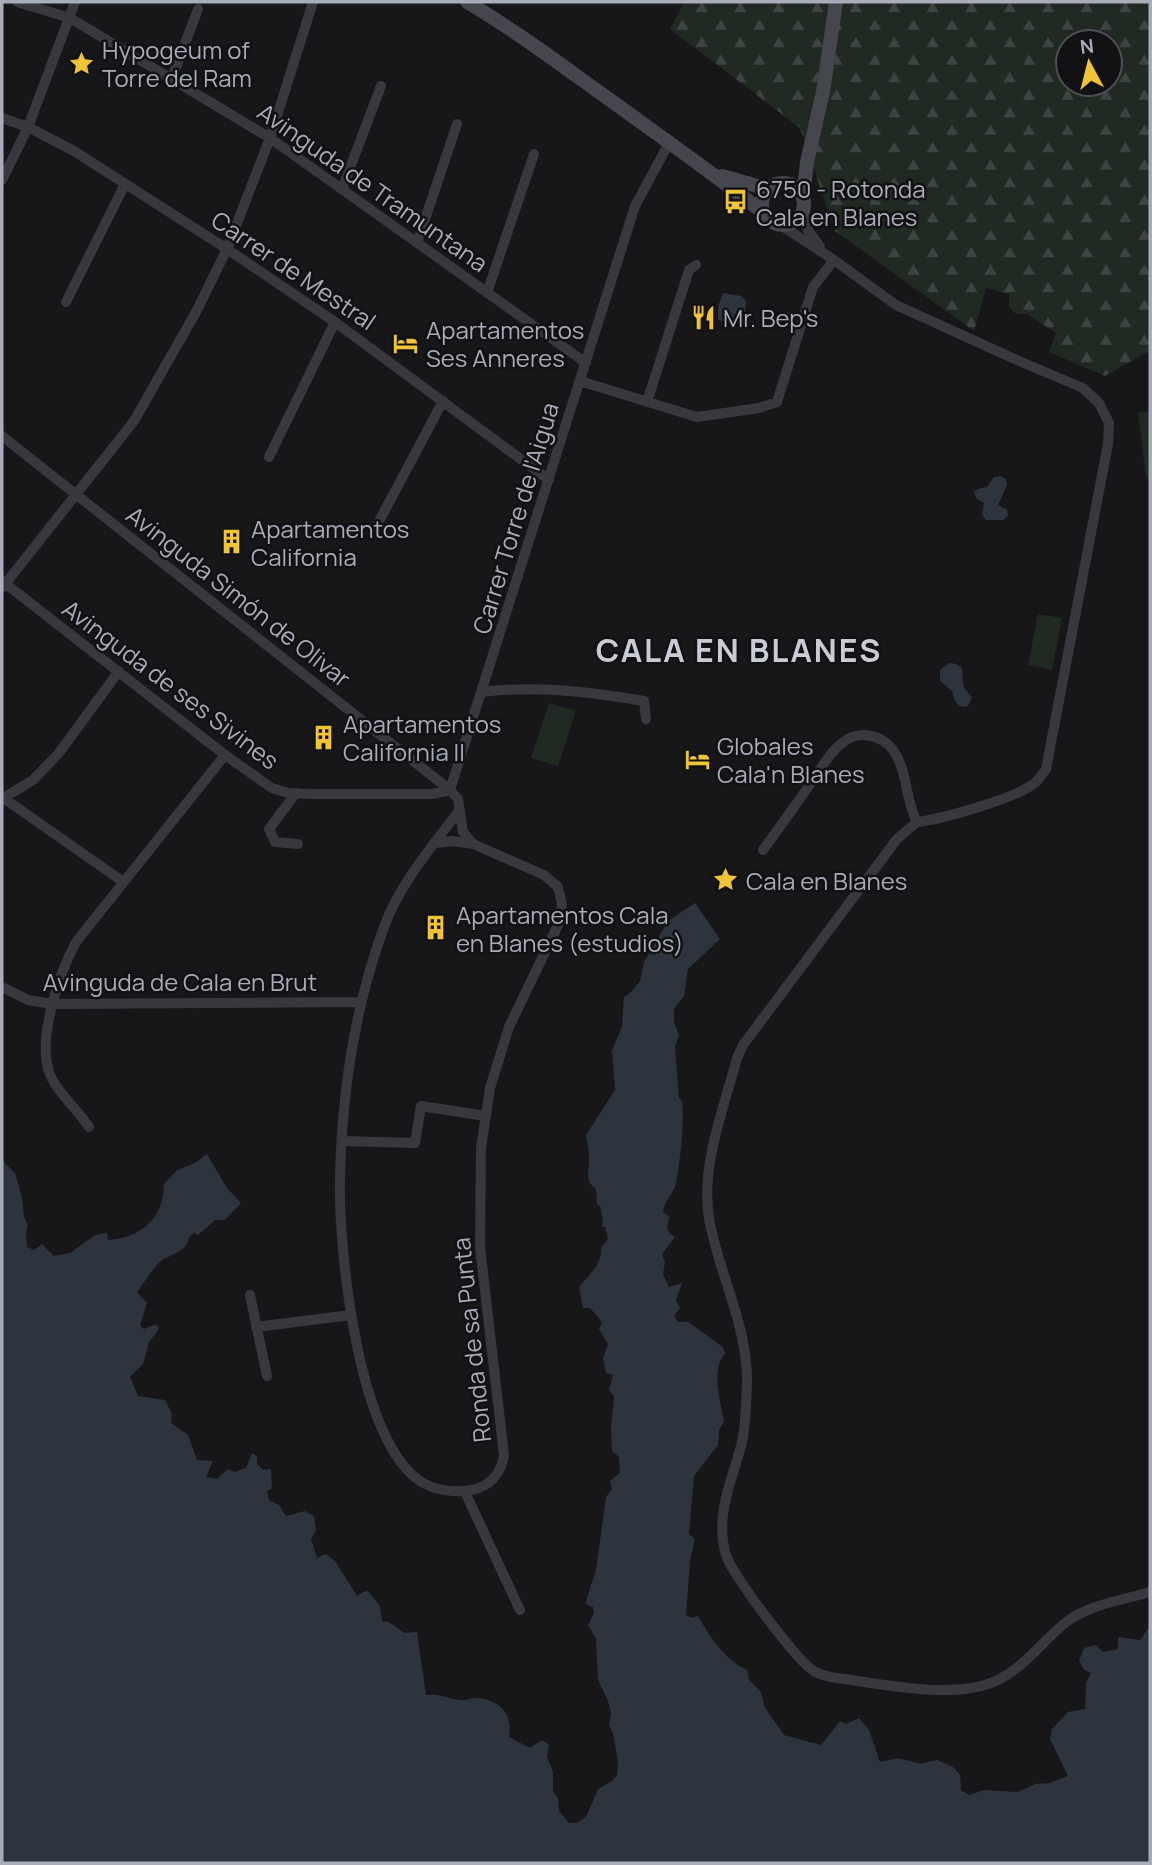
<svg xmlns="http://www.w3.org/2000/svg" width="1152" height="1865" viewBox="0 0 1152 1865" font-family="Manrope,sans-serif">
  <style>
    .forest { fill: url(#forest-firs); fill-rule: evenodd }
    .pitch { fill: #212923 }
    .water { fill: #2d343d }
    .lines { fill: none; stroke-linecap: round; stroke-linejoin: round }
    .street { stroke: #38383e; stroke-width: 10 }
    .secondary { stroke: #46474e; stroke-width: 14 }
    .labels { text-anchor: middle; dominant-baseline: central; stroke-width: 5; stroke-linejoin: round; paint-order: stroke }
    .poi-label { font-size: 24px; fill: #a9acb9; stroke: #121214; text-anchor: start }
    .street-label { font-size: 24px; fill: #a9acb9; stroke: #121214 }
    .district-label { font-size: 32px; font-weight: bold; letter-spacing: 2px; fill: #caccd5; stroke: #121214 }
  </style>
  <defs>
    <pattern id="forest-firs" width="22" height="20" patternUnits="userSpaceOnUse" patternTransform="scale(1.75)"><rect width="22" height="20" fill="#212923"/><path d="M5 1l3.5 6h-7zM16 11l3.5 6h-7z" fill="#3e4541"/></pattern>
  </defs>
  <rect width="100%" height="100%" fill="#171719"/>
  <!-- forest -->
  <path class="forest" d="M 684,2 L 1150,2 L 1150,351 L 1105,376 L 1049,352 L 1056,333 L 1027,314 L 1016,314 L 1009,307 L 1009,294 L 986,288 L 974,331 L 835,231 L 800,128 L 670,29 ZM 1068,42 L 1110,42 L 1110,84 L 1068,84 Z"/>
  <!-- pitch -->
  <path class="pitch" d="M 1150,411 L 1150,477 L 1146,477 L 1138,413 Z
    M 1038,614 L 1062,618 L 1052,670 L 1028,665 Z
    M 549,703 L 576,711 L 558,766 L 531,758 Z"/>
  <!-- water -->
  <path class="water" d="M 723,293 L 741,296 L 746,301 L 745,315 L 736,325 L 726,325 L 718,319 L 718,307 Z
    M 1001,476 L 1006,479 L 1007,485 L 998,505 L 1007,510 L 1008,516 L 1003,520 L 986,520 L 982,515 L 984,503 L 976,498 L 974,492 L 978,489 L 987,487 L 994,477 Z
    M 949,663 C 970,665 959,675 964,687 C 966,691 969,694 972,697 L 968,706 L 962,707 L 956,703 L 952,691 L 940,681 L 940,670 Z
    M 695,903 L 720,939 L 688,969 L 684,996 L 674,1009 L 674,1022 L 679,1035 L 675,1047 L 679,1098 L 682,1101 C 685,1122 680,1161 676,1183 C 674,1194 664,1200 663,1212 L 670,1217 C 666,1226 666,1232 675,1237 L 662,1254 L 665,1262 L 663,1274 L 669,1287 L 682,1283 L 676,1300 L 680,1308 L 674,1316 L 678,1322 L 688,1322 L 723,1347 L 725,1354 C 710,1369 721,1403 724,1422 L 719,1430 L 718,1445 L 694,1476 L 689,1534 L 695,1539 L 690,1561 L 686,1615 L 692,1618 L 698,1616 C 710,1637 724,1659 747,1670 L 749,1680 L 761,1692 L 765,1708 L 784,1735 L 821,1745 L 840,1721 L 846,1724 L 859,1718 L 869,1730 L 880,1762 L 898,1758 L 921,1764 L 937,1760 L 953,1767 L 960,1775 L 961,1790 L 969,1795 L 984,1790 L 1018,1792 L 1035,1784 L 1050,1783 L 1068,1776 L 1050,1739 L 1052,1729 L 1068,1712 L 1085,1709 L 1086,1683 L 1091,1673 L 1084,1670 L 1079,1661 L 1084,1648 L 1096,1645 L 1103,1652 L 1118,1649 L 1118,1637 L 1140,1640 L 1150,1626 L 1150,1863 L 2,1863 L 2,1160 L 15,1173 L 22,1198 L 24,1217 L 28,1225 L 26,1233 L 27,1247 L 34,1250 L 42,1244 L 54,1256 L 70,1253 L 95,1235 L 107,1233 L 108,1240 C 141,1238 164,1218 164,1184 L 177,1170 L 195,1163 L 207,1154 L 227,1188 L 241,1203 L 225,1220 L 215,1220 L 198,1235 L 194,1233 L 189,1237 C 187,1253 172,1253 161,1261 C 152,1269 144,1283 137,1292 L 147,1303 L 140,1326 L 144,1329 L 156,1324 L 159,1329 L 149,1342 L 143,1364 L 130,1377 L 138,1396 L 165,1400 L 172,1414 L 171,1423 L 188,1435 L 197,1460 L 213,1461 L 206,1477 L 217,1479 L 228,1469 L 235,1472 L 246,1468 L 252,1453 L 257,1456 L 257,1464 L 263,1470 L 271,1469 L 272,1488 L 267,1491 L 269,1500 L 279,1505 L 286,1516 L 305,1511 L 314,1516 L 316,1530 L 311,1539 L 317,1558 L 326,1554 L 335,1561 L 357,1596 L 367,1590 L 380,1606 L 382,1621 L 389,1622 L 404,1633 L 417,1632 L 426,1695 C 441,1693 451,1700 464,1700 C 468,1700 471,1698 475,1698 C 500,1699 513,1714 509,1737 L 530,1748 L 542,1740 L 549,1745 L 547,1757 L 553,1771 L 553,1792 L 558,1798 L 559,1811 L 569,1823 L 577,1823 L 586,1817 L 598,1789 L 612,1781 L 617,1775 L 618,1762 L 613,1733 L 609,1726 L 611,1713 L 608,1701 L 598,1680 L 596,1638 L 588,1625 L 594,1613 L 593,1607 L 587,1605 L 586,1601 L 596,1570 L 606,1497 L 612,1489 L 610,1481 L 620,1473 L 619,1457 L 612,1451 L 611,1428 L 614,1396 L 609,1390 L 613,1375 L 606,1373 L 603,1358 L 608,1344 L 599,1329 L 602,1322 L 590,1308 L 583,1308 L 579,1287 C 589,1275 602,1265 601,1248 L 608,1239 L 605,1227 L 602,1227 L 603,1219 L 600,1206 L 597,1205 L 596,1189 C 583,1179 590,1171 589,1158 C 589,1150 587,1142 586,1135 L 615,1090 L 612,1051 L 622,1026 L 624,997 L 631,992 L 640,981 L 644,962 L 668,921 Z"/>
  <g class="lines">
    <!-- street -->
    <path class="street" d="M 17,2 L 70,18 L 270,138 L 586,363
      M 172,78 L 198,9
      M 2,118 L 28,127 L 74,151 L 227,249 L 335,322 L 549,480
      M 2,180 L 28,127 L 75,2
      M 342,189 L 381,86
      M 802,212 L 808,230 L 820,247
      M 779,224 L 834,260 L 896,305 L 1019,361 L 1083,388 L 1099,403 L 1109,423 L 1108,444 L 1046,769 C 1043,773 1040,778 1036,782 C 1018,798 942,819 917,822
      M 417,243 L 457,124
      M 487,293 L 534,154
      M 66,302 L 125,184
      M 580,381 L 697,417 L 759,408 L 777,402 L 813,287 L 834,260
      M 647,402 L 689,270 L 696,265
      M 2,436 L 450,790 L 458,799 L 463,832 L 473,844 L 544,875 L 558,887 L 562,904 L 559,923 L 509,1027 L 490,1088 L 481,1148 L 480,1247 L 504,1455 C 498,1491 466,1496 435,1488 C 358,1467 338,1244 340,1177 C 342,1094 355,1006 384,927 C 399,885 431,848 458,812
      M 269,457 L 335,322
      M 376,527 L 443,401
      M 2,581 L 225,755 L 272,788 L 288,793 L 309,794 L 432,794 L 450,790
      M 2,588 L 134,421 L 196,312 L 227,249 L 270,138 L 313,2
      M 482,692 C 537,685 590,692 644,701 L 646,719
      M 450,790 L 635,206 L 669,143
      M 296,793 L 269,829 L 275,842 L 298,844
      M 2,797 L 122,881
      M 2,799 L 33,780 L 59,753 L 119,671
      M 917,822 L 897,839 L 743,1045 L 737,1058 C 723,1111 699,1169 710,1224 C 721,1278 748,1328 747,1384 C 746,1402 746,1424 742,1442 C 733,1479 714,1515 726,1555 C 733,1576 793,1655 811,1669 C 816,1674 824,1675 830,1677 C 878,1683 956,1702 1000,1679 C 1026,1665 1042,1642 1065,1623 C 1087,1605 1123,1600 1150,1592
      M 435,843 L 452,841 L 473,844
      M 763,850 C 779,828 795,806 811,783 C 821,769 830,751 845,741 C 860,730 882,735 893,750 C 908,771 905,800 917,822
      M 2,987 L 28,1000 L 52,1004 L 361,1002
      M 89,1127 C 78,1110 61,1096 52,1079 C 34,1045 59,974 76,942 L 225,755
      M 342,1141 L 415,1143 L 421,1106 L 486,1116
      M 250,1295 L 267,1376
      M 256,1327 L 351,1315
      M 465,1492 L 520,1610"/>
    <!-- secondary -->
    <path class="secondary" d="M 467,2 C 518,32 565,68 613,102 C 664,139 715,175 764,213
      M 722,176 L 768,189
      M762 204a21 21 0 1 1 42 0a21 21 0 1 1-42 0Z
      M 803,199 L 807,162 L 823,92 L 836,2"/>
  </g>
  <!-- icons -->
  <defs>
    <symbol id="sight-bare" viewBox="-9 -9 18 18"><path d="M0-6L1.8-2.2L6-1.7L2.9 1.2L3.7 5.4L0 3.3L-3.7 5.4L-2.9 1.2L-6-1.7L-1.8-2.2Z" fill="#f0c438" stroke="#121214" stroke-width="2.5" paint-order="stroke"/></symbol>
    <symbol id="bus-bare" viewBox="-9 -9 18 18"><path d="M-5-6H5V4H4V6H2V4H-2V6H-4V4H-5ZM-3.5-4V0h7V-4ZM-3.5 1.2v1.5H-2V1.2ZM2 1.2v1.5H3.5V1.2Z" fill="#f0c438" stroke="#121214" stroke-width="2.5" paint-order="stroke"/></symbol>
    <symbol id="restaurant-bare" viewBox="-9 -9 18 18"><path d="M-5-6h1v4h1v-4h1v4h1v-4h1v5L-1.5 .5V6h-2V.5L-5-1ZM5-6V6H3V1.5H1.5Q1.5-4 5-6Z" fill="#f0c438" stroke="#121214" stroke-width="2.5" paint-order="stroke"/></symbol>
    <symbol id="hotel-bare" viewBox="-9 -9 18 18"><path d="M-6-4.5h1.5V1H6V5H4.5V3h-9V5H-6ZM-4 0a1.8 1.8 0 1 1 3.6 0ZM.5 0V-2.5h3Q6-2.5 6 0Z" fill="#f0c438" stroke="#121214" stroke-width="2.5" paint-order="stroke"/></symbol>
    <symbol id="building-bare" viewBox="-9 -9 18 18"><path d="M-4-6H4V6H1V3H-1V6H-4ZM-2.5-4.3h1.7v1.8h-1.7ZM.8-4.3h1.7v1.8H.8ZM-2.5-1h1.7V.8h-1.7ZM.8-1h1.7V.8H.8Z" fill="#f0c438" stroke="#121214" stroke-width="2.5" paint-order="stroke"/></symbol>
  </defs>
  <g fill-rule="evenodd">
    <use href="#sight-bare" x="64" y="46" width="35" height="35"/>
    <use href="#bus-bare" x="718" y="184" width="35" height="35"/>
    <use href="#restaurant-bare" x="686" y="300" width="35" height="35"/>
    <use href="#hotel-bare" x="388" y="326" width="35" height="35"/>
    <use href="#building-bare" x="214" y="524" width="35" height="35"/>
    <use href="#building-bare" x="306" y="720" width="35" height="35"/>
    <use href="#hotel-bare" x="680" y="742" width="35" height="35"/>
    <use href="#sight-bare" x="708" y="862" width="35" height="35"/>
    <use href="#building-bare" x="418" y="910" width="35" height="35"/>
  </g>
  <g class="labels">
    <!-- poi labels -->
    <g class="poi-label">
      <text x="102" y="49">Hypogeum of<tspan x="102" dy="28">Torre del Ram</tspan></text>
      <text x="756" y="188">6750 - Rotonda<tspan x="756" dy="28">Cala en Blanes</tspan></text>
      <text x="723" y="317">Mr. Bep's</text>
      <text x="426" y="329">Apartamentos<tspan x="426" dy="28">Ses Anneres</tspan></text>
      <text x="251" y="528">Apartamentos<tspan x="251" dy="28">California</tspan></text>
      <text x="343" y="723">Apartamentos<tspan x="343" dy="28">California II</tspan></text>
      <text x="717" y="745">Globales<tspan x="717" dy="28">Cala'n Blanes</tspan></text>
      <text x="746" y="880">Cala en Blanes</text>
      <text x="456" y="914">Apartamentos Cala<tspan x="456" dy="28">en Blanes (estudios)</tspan></text>
    </g>
    <!-- street labels -->
    <g class="street-label">
      <text transform="translate(373 187) rotate(35)">Avinguda de Tramuntana</text>
      <text transform="translate(294 270) rotate(34)">Carrer de Mestral</text>
      <text transform="translate(515 518) rotate(-73)">Carrer Torre de l'Aigua</text>
      <text transform="translate(239 596) rotate(38)">Avinguda Simón de Olivar</text>
      <text transform="translate(171 684) rotate(37)">Avinguda de ses Sivines</text>
      <text x="180" y="981">Avinguda de Cala en Brut</text>
      <text transform="translate(471 1340) rotate(-96)">Ronda de sa Punta</text>
    </g>
    <!-- district labels -->
    <g class="district-label">
      <text x="739" y="650">CALA EN BLANES</text>
    </g>
  </g>
  <!-- border -->
  <rect width="1152" height="1865" fill="none" stroke="#a9acb9" stroke-width="7"/>
  <!-- north arrow -->
  <g transform="translate(1089 63) rotate(353)"><circle r="33" fill="#121214" stroke="#4e5056" stroke-width="2"/>
  <path d="M0-5L12 26L0 18L-12 26Z" fill="#f0c438"/>
  <text y="-10" font-size="19" font-weight="bold" text-anchor="middle" fill="#a9acb9">N</text>
  </g>
</svg>
